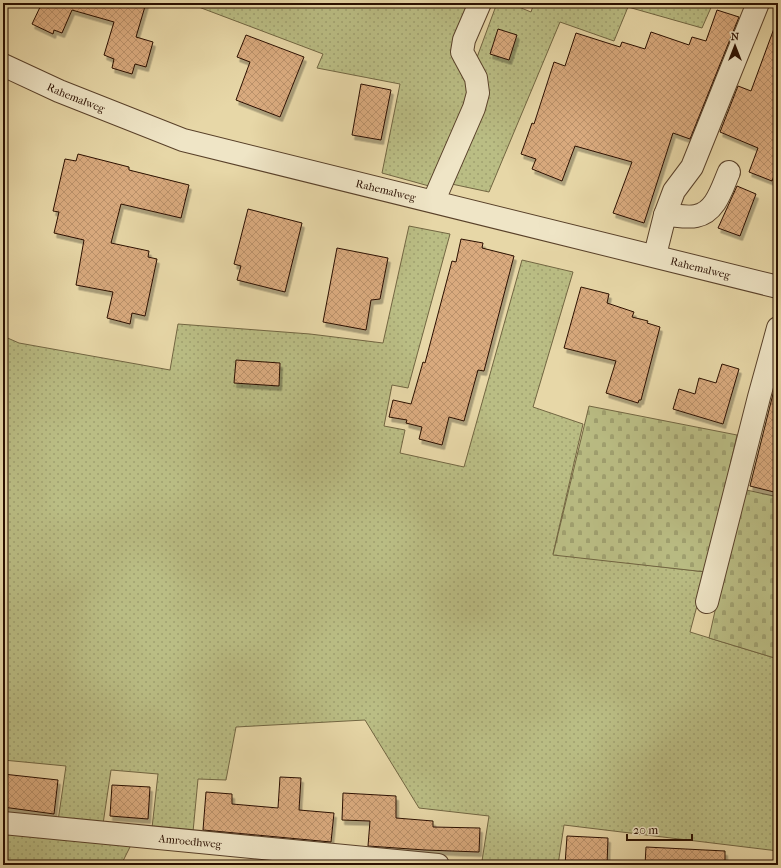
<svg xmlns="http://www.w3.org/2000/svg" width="781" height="868" viewBox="0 0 781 868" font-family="'IM FELL French Canon',serif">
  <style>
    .grass { fill: url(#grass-dots); stroke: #726642 }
    .cemetery { fill: url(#cemetery-stones); stroke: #726642 }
    .building { fill: url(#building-cross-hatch); stroke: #2a0f00; filter: url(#shadow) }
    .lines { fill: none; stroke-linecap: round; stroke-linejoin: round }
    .minor-casing { stroke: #59412a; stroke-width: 24 }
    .minor { stroke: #efe5c6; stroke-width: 22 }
    .labels { text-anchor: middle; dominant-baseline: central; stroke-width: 3; stroke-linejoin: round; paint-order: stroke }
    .street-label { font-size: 11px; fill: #2a0f00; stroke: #efe5c6 }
  </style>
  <defs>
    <pattern id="grass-dots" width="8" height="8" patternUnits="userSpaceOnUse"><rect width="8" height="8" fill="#babd84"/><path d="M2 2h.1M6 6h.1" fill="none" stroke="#a0a170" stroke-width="1.8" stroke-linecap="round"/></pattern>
    <pattern id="cemetery-stones" width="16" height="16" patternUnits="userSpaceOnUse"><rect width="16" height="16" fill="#babd84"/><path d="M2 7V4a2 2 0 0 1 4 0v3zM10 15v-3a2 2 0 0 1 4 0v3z" fill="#a0a170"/></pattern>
    <pattern id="building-cross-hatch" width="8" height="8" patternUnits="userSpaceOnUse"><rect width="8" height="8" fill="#d9aa7e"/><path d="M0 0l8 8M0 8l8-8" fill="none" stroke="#ba916b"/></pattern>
    <filter id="shadow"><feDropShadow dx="2.5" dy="4.5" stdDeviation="0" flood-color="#0004"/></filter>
  </defs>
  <rect width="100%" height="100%" fill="#e7d7a7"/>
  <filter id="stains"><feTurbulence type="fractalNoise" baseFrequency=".005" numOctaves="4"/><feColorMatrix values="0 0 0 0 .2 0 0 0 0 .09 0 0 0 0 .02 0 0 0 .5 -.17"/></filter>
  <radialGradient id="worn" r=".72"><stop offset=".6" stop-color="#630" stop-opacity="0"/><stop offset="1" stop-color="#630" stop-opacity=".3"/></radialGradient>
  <!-- grass -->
  <path class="grass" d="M 197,3 L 471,3 L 468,102 L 429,186 L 382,173 L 400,84 L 317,68 L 323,54 L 196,6 Z
    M 497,3 L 509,3 L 531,12 L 534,3 L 713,3 L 702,28 L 628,7 L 614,41 L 560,22 L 489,192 L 447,183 L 476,60 Z
    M 409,226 L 450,234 L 408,388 L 392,385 L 384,426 L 405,430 L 400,453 L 464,467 L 522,260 L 573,272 L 533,407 L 583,424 L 553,554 L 706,572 L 690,632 L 778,659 L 778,851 L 564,825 L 558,865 L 482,861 L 489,816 L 419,808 L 365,720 L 236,727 L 226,780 L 198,779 L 193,832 L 152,828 L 158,774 L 111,770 L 103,824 L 58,821 L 66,766 L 3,760 L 3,336 L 19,343 L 170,370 L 178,324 L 310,334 L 383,343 Z
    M 3,833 L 131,845 L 121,865 L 3,865 Z"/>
  <!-- cemetery -->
  <path class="cemetery" d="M 589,406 L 737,435 L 706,572 L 553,555 Z
    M 742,489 L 778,497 L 778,659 L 709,638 Z"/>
  <!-- building -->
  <path class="building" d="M 42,3 L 146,3 L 136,37 L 153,42 L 146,67 L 135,64 L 132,74 L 112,68 L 114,59 L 104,55 L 114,22 L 72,10 L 62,33 L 54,30 L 53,34 L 32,24 Z
    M 717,10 L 739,17 L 690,139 L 673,133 L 644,223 L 613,213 L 632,162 L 575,146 L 562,181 L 532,169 L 536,159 L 521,154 L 532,123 L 534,124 L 554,62 L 565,66 L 576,33 L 620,47 L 622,42 L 645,49 L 651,32 L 689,45 L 692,37 L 706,41 Z
    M 776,23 L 778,24 L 778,165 L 772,181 L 749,172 L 758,148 L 720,132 L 738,86 L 751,91 Z
    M 498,29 L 517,35 L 509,60 L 490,54 Z
    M 246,35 L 304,57 L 280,117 L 236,100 L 250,62 L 237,57 Z
    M 361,84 L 391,90 L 381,140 L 352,135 Z
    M 78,154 L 129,167 L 129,170 L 189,185 L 181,218 L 121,204 L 111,243 L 149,251 L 148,257 L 157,259 L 145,316 L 132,313 L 130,324 L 107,318 L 113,292 L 76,285 L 84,240 L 54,233 L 59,212 L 53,211 L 65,159 L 76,161 Z
    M 737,186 L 756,194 L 740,236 L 718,228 Z
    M 248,209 L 302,223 L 285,292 L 237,280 L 241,266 L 234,264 Z
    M 461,239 L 483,243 L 482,248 L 514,256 L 484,371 L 478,370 L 464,421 L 449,417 L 442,445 L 419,439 L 422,427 L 406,423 L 407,420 L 389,417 L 393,400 L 411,404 L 423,362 L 425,363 L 452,261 L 456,262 Z
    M 337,248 L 388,258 L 380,299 L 371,300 L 366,330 L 323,322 Z
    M 581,287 L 609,294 L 607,303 L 634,312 L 632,317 L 648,321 L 647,323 L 660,327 L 641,400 L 639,400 L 638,403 L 606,393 L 616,361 L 564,348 Z
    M 236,360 L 280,363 L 279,386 L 234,383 Z
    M 722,364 L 739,369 L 723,424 L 673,409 L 679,389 L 695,394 L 699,378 L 716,383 Z
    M 774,390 L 778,391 L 778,493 L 750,486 Z
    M 3,774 L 58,780 L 54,814 L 3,807 Z
    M 280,777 L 301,778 L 299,810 L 334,813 L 331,842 L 203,830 L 206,792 L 232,794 L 232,804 L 278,808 Z
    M 112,785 L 150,787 L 148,819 L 110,816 Z
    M 343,793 L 396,796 L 396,818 L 433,821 L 433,827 L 480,828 L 479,852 L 425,850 L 368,846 L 370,821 L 342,820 Z
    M 567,836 L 608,838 L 607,865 L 565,865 Z
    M 646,847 L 725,851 L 725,865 L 645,865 Z"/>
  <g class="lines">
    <defs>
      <g id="minor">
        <path id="s1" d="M 3,65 L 59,91 L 183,140 L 778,287"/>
        <path d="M 434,200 L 474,108 L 478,93 L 476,78 L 462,52 L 464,40 L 480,3"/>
        <path d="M 665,215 C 674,215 687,218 696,216 C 716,212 722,188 729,172"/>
        <path d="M 655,255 L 665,215 L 674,191 L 692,167 L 758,3"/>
        <path d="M 707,602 L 759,397 L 778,328"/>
        <path id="s2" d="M 3,823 L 438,865"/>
      </g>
    </defs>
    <!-- minor casing -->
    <use href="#minor" class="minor-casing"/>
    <!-- minor -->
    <use href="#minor" class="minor"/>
  </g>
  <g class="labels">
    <!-- street labels -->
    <g class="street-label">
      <text stroke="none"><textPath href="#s1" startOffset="80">Rahemalweg</textPath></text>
      <text stroke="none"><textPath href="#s1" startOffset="404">Rahemalweg</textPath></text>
      <text stroke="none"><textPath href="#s1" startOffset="728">Rahemalweg</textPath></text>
      <text stroke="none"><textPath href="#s2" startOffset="188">Amroedhweg</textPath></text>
    </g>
  </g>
  <!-- margin -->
  <rect width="781" height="868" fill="none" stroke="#e7d7a7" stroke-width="16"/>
  <rect x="4" y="4" width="773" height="860" fill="none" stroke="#2a0f00" stroke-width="2"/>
  <rect x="8" y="8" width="765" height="852" fill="none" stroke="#2a0f00"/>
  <!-- north arrow -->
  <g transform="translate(735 46)" stroke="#efe5c6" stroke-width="3" paint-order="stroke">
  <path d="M0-3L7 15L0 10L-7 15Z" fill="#2a0f00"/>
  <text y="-6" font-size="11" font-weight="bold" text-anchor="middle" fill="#2a0f00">N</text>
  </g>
  <!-- scale -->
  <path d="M627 834v6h65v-6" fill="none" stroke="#2a0f00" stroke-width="2"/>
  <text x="633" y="834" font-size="12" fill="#2a0f00" stroke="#efe5c6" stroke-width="3" paint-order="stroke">20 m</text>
  <rect width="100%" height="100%" filter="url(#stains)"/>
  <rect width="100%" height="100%" fill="url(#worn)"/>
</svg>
